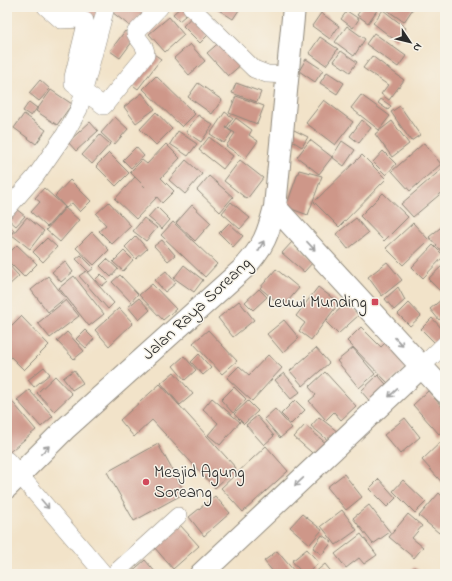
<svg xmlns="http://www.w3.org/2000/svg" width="452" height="581" viewBox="0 0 452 581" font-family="'Indie Flower',sans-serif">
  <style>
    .building { fill: #ce9789 }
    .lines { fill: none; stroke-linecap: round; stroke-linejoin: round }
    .minor-casing { stroke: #8e877a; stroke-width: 18 }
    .major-casing { stroke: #8e877a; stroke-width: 24 }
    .minor { stroke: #fff; stroke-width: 17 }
    .major { stroke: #fff; stroke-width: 22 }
    .oneway { stroke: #a0a0a0 }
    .poi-dot { fill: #d1495b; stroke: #f7f3e8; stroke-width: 1.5 }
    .labels { text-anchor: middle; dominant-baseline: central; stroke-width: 3; stroke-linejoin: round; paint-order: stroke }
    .poi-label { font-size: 17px; fill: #2b2b2b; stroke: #f7f3e8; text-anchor: end }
    .street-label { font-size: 17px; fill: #2b2b2b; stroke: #f7f3e8 }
  </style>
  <rect width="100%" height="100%" fill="#f7f3e8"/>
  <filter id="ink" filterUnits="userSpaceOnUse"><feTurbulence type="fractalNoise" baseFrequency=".025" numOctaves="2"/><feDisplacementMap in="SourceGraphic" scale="8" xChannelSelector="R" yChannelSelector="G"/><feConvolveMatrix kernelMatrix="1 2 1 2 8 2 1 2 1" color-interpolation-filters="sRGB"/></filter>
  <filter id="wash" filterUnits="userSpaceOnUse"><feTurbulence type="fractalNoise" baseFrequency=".012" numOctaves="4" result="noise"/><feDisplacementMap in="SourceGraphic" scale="16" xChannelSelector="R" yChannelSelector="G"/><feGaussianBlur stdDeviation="0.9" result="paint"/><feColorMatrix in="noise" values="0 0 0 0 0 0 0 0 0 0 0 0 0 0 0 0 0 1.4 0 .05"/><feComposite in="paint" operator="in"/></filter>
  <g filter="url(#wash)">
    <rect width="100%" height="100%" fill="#f2e3c9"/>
    <g id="blocks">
      <!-- building -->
      <path class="building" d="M 54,7 L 75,7 L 64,18 Z
        M 86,7 L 97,7 L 96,18 L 85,17 Z
        M 116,7 L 127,7 L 130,10 L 133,7 L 148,7 L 131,27 L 112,12 Z
        M 181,7 L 188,7 L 191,11 L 179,21 L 173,14 Z
        M 214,7 L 241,7 L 233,19 Z
        M 363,7 L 375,7 L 378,9 L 368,23 L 357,15 Z
        M 389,7 L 414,7 L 404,22 L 387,10 Z
        M 383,10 L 406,28 L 396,41 L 373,23 Z
        M 347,11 L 359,19 L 353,28 L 341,19 Z
        M 195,13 L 213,30 L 200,43 L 183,26 Z
        M 321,13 L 339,26 L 330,39 L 312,26 Z
        M 169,17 L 184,35 L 165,52 L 149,34 Z
        M 347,26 L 365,39 L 354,56 L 335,42 Z
        M 125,31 L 135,38 L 120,58 L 110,51 Z
        M 374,33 L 406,56 L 398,67 L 366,44 Z
        M 320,37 L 338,49 L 326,65 L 309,53 Z
        M 222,40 L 243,63 L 228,76 L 207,53 Z
        M 190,44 L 205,61 L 189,75 L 174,58 Z
        M 341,51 L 357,62 L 350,72 L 334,61 Z
        M 151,52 L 161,59 L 138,89 L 129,82 Z
        M 372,56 L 404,80 L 389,100 L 381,94 L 388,85 L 363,68 Z
        M 306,59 L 323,70 L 315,82 L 299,71 Z
        M 327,72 L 344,83 L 337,94 L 320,83 Z
        M 156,76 L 195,114 L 182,127 L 143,89 Z
        M 40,80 L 50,89 L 39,101 L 29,93 Z
        M 198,83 L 222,100 L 212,114 L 188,97 Z
        M 236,83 L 261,92 L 257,102 L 232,93 Z
        M 51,90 L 72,104 L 57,125 L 36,111 Z
        M 142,93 L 155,109 L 136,123 L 124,107 Z
        M 361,95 L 390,116 L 379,130 L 351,108 Z
        M 236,96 L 264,106 L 257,124 L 229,113 Z
        M 381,99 L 391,106 L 388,110 L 378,103 Z
        M 324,100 L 353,122 L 335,145 L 306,123 Z
        M 29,102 L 37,108 L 31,116 L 23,111 Z
        M 400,106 L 420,135 L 411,141 L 391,112 Z
        M 156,112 L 172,129 L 156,145 L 140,129 Z
        M 225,112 L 233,118 L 226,128 L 232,132 L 224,143 L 210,134 Z
        M 24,114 L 46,130 L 36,144 L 14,128 Z
        M 198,115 L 213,125 L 201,142 L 186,132 Z
        M 115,117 L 128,129 L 114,145 L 101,133 Z
        M 236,118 L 252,130 L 249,135 L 258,141 L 245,159 L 226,146 L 235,133 L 228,129 Z
        M 362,120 L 371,128 L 359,143 L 350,136 Z
        M 392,121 L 409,144 L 392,157 L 375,134 Z
        M 90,122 L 98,131 L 76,151 L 68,142 Z
        M 294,130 L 308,137 L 302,147 L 289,139 Z
        M 178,131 L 197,144 L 188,156 L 170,144 Z
        M 100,135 L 110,144 L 92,164 L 82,155 Z
        M 209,137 L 233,156 L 223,169 L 199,150 Z
        M 310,140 L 332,157 L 319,174 L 297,157 Z
        M 342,141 L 355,150 L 344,166 L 332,157 Z
        M 424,143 L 441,164 L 410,191 L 392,171 Z
        M 166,144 L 180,158 L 161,178 L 174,191 L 162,203 L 157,197 L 136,219 L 115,199 L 135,177 L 145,187 L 130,172 L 142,160 L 147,164 Z
        M 136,147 L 144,156 L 131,168 L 123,160 Z
        M 383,151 L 396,164 L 386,175 L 373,162 Z
        M 109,153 L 129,173 L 116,186 L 96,166 Z
        M 362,155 L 386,179 L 339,227 L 314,202 Z
        M 186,160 L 202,174 L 185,194 L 169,180 Z
        M 240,160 L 263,178 L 247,199 L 224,181 Z
        M 443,168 L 445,171 L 445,190 L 413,217 L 401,204 Z
        M 299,170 L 322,176 L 308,215 L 286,207 Z
        M 209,176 L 233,197 L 220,212 L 197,190 Z
        M 70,180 L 91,201 L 80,212 L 72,203 L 66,208 L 55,196 Z
        M 44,188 L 65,207 L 47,227 L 31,212 L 40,202 L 35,198 Z
        M 383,193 L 408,217 L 384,241 L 360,216 Z
        M 109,202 L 131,226 L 112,244 L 99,231 L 106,225 L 96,214 Z
        M 231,202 L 250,218 L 240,229 L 222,213 Z
        M 192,205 L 211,223 L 195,241 L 176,223 Z
        M 157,207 L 170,220 L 162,229 L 148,217 Z
        M 65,208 L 79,220 L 60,242 L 46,230 Z
        M 16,209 L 25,216 L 16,226 L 8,219 Z
        M 27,217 L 44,231 L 30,249 L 12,235 Z
        M 144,218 L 157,228 L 146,241 L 133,231 Z
        M 356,218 L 368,233 L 348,249 L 336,234 Z
        M 173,222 L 217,264 L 205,277 L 161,235 Z
        M 229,223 L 243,236 L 233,247 L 219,233 Z
        M 413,223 L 429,240 L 403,265 L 386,248 Z
        M 445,224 L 445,255 L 429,237 Z
        M 7,225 L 14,230 L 10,236 L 7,233 Z
        M 92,232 L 109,250 L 94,265 L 76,248 Z
        M 136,236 L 147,249 L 136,259 L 125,247 Z
        M 47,238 L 57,247 L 43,262 L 33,252 Z
        M 162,240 L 175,255 L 168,261 L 154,246 Z
        M 292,242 L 314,261 L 304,272 L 282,253 Z
        M 17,245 L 37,264 L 24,277 L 7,260 L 7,255 Z
        M 433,245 L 444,256 L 423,278 L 412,267 Z
        M 124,251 L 133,260 L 123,271 L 113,262 Z
        M 81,255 L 94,268 L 89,272 L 76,259 Z
        M 107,259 L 118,269 L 111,277 L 100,266 Z
        M 65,261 L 73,272 L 61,282 L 52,272 Z
        M 387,262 L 402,280 L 382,296 L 368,277 Z
        M 7,263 L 19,276 L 7,287 Z
        M 184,265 L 203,280 L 194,292 L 174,278 Z
        M 442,266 L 445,269 L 445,286 L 440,291 L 428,279 Z
        M 276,269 L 299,288 L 283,307 L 260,288 Z
        M 86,271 L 114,303 L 108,309 L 79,276 Z
        M 166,271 L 176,283 L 165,292 L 155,280 Z
        M 101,274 L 108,281 L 102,286 L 95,280 Z
        M 120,275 L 138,294 L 131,302 L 112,282 Z
        M 48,276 L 65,298 L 48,312 L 31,290 Z
        M 74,276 L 104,314 L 89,326 L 59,288 Z
        M 152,284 L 176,309 L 163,320 L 139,295 Z
        M 318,287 L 339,303 L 311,340 L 299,331 L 305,323 L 296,316 Z
        M 398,287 L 405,300 L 394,310 L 385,299 Z
        M 259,289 L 267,297 L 253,310 L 245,302 Z
        M 139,298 L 150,310 L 139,320 L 128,307 Z
        M 442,299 L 445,302 L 445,315 L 439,320 L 430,309 Z
        M 66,300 L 79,316 L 50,338 L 38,323 Z
        M 239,301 L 254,320 L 233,337 L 218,318 Z
        M 347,302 L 359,315 L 338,334 L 326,322 Z
        M 409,303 L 421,316 L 410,326 L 398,314 Z
        M 119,308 L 133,323 L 109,346 L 95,330 Z
        M 21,316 L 49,345 L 24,370 L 7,353 L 7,330 Z
        M 432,318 L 445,332 L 445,335 L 436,344 L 421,329 Z
        M 284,320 L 299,338 L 283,353 L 267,334 Z
        M 361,327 L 381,347 L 389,339 L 411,363 L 389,384 L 347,341 Z
        M 85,330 L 94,339 L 86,348 L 76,339 Z
        M 208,330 L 237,361 L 222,374 L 193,343 Z
        M 67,332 L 84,351 L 74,359 L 57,341 Z
        M 316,348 L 329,363 L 303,386 L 290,371 Z
        M 353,348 L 375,374 L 359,388 L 337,361 Z
        M 199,354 L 211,368 L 203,375 L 191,362 Z
        M 268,355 L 282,368 L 252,401 L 227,378 L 239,366 L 249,375 Z
        M 184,356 L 196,370 L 185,380 L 173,366 Z
        M 44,367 L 50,374 L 34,387 L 28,380 Z
        M 74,370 L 83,383 L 72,390 L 63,378 Z
        M 174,372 L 193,394 L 180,405 L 161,383 Z
        M 325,372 L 356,406 L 341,420 L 334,412 L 326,420 L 309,401 L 316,395 L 309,387 Z
        M 284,373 L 300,392 L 291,399 L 275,380 Z
        M 378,375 L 391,390 L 373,405 L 361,391 Z
        M 55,376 L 72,394 L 54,411 L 37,393 Z
        M 160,384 L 236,468 L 215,488 L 152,420 L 134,437 L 120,420 Z
        M 234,387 L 246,399 L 233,413 L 221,400 Z
        M 29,390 L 53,416 L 41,427 L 17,400 Z
        M 428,391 L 445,410 L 445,429 L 439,434 L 413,405 Z
        M 212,398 L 240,422 L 220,445 L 208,435 L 218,423 L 203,409 Z
        M 10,399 L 36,430 L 7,454 L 7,402 Z
        M 295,400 L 305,410 L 291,424 L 281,414 Z
        M 248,401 L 258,411 L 244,424 L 234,414 Z
        M 275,409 L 292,428 L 280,438 L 264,419 Z
        M 257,416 L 274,436 L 264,445 L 246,425 Z
        M 319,417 L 338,432 L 330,442 L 311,426 Z
        M 405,418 L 420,437 L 400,454 L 384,435 Z
        M 305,425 L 329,446 L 319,459 L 294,437 Z
        M 445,438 L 445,486 L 422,460 Z
        M 158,444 L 185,493 L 134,521 L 107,472 Z
        M 266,446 L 288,471 L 243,512 L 221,488 Z
        M 344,474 L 362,497 L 346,510 L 327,487 Z
        M 379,479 L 396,498 L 387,507 L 369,489 Z
        M 403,480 L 426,502 L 415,513 L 393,491 Z
        M 439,493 L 445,499 L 445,527 L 439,533 L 419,516 Z
        M 215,496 L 230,513 L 204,536 L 189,517 Z
        M 369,505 L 390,532 L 373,544 L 353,518 Z
        M 342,510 L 357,530 L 336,545 L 321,526 Z
        M 302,514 L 322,530 L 310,544 L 290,527 Z
        M 408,514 L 422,526 L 412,538 L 423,547 L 414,558 L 389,537 Z
        M 180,525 L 199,546 L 173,569 L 154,547 Z
        M 361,534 L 377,555 L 364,564 L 359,558 L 346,568 L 335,554 Z
        M 322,535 L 332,542 L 322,555 L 313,548 Z
        M 307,549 L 319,563 L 306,574 L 303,574 L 292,561 Z
        M 277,551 L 295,572 L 293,574 L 275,574 L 264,561 Z
        M 145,560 L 157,574 L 129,574 Z
        M 325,564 L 333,574 L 313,574 Z
        M 414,567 L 424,574 L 409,574 Z"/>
    </g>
  </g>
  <g filter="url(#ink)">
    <use href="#blocks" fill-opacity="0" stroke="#8e877a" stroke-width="1"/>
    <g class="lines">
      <defs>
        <path id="minor" d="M 46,7 L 61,20 L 80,19 L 85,21 L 85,28 L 73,77 L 73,84 L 104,106 L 146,55 C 146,44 139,42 135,33 L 160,7
          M 191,7 L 254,69 L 267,74 L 287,75
          M 7,209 L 35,177 L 65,134 L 79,109 L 106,7
          M 422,366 L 445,344
          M 7,460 L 104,574
          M 114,574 L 178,516"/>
        <path id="major" d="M 275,207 L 445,392
          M 7,487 L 66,428 L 244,268 C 264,246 268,234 275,207 L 294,7
          M 201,574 L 422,366"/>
      </defs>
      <!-- minor casing -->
      <use href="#minor" class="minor-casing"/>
      <!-- major casing -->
      <use href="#major" class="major-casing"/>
      <!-- minor -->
      <use href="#minor" class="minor"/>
      <!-- major -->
      <use href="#major" class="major"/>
    </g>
    <!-- one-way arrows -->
    <defs><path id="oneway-shaft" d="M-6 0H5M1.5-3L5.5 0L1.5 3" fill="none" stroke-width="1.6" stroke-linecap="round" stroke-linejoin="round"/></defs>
    <g class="oneway">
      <use href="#oneway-shaft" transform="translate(261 246) rotate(-61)"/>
      <use href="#oneway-shaft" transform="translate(311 246) rotate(47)"/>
      <use href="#oneway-shaft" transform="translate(399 342) rotate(47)"/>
      <use href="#oneway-shaft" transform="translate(393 393) rotate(137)"/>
      <use href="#oneway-shaft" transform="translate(45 450) rotate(-45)"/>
      <use href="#oneway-shaft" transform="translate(299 482) rotate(137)"/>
      <use href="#oneway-shaft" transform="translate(45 504) rotate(50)"/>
    </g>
  </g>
  <!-- markers -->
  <g class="poi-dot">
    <rect x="371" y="298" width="8" height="8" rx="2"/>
    <circle cx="146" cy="482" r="4"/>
  </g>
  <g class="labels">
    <!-- poi labels -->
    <g class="poi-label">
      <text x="367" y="302">Leuwi Munding</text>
      <text x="154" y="472" text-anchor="start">Mesjid Agung<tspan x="154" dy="20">Soreang</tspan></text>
    </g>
    <!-- street labels -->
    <g class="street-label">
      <text transform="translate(197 309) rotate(-43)">Jalan Raya Soreang</text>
    </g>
  </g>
  <!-- margin -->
  <rect width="452" height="581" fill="none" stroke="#f7f3e8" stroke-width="24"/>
  <!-- north arrow -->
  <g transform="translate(410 42) rotate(125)" stroke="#f7f3e8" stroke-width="3" paint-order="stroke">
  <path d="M0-3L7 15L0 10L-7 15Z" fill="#2b2b2b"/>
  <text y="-6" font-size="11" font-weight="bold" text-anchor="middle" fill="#2b2b2b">N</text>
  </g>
</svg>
